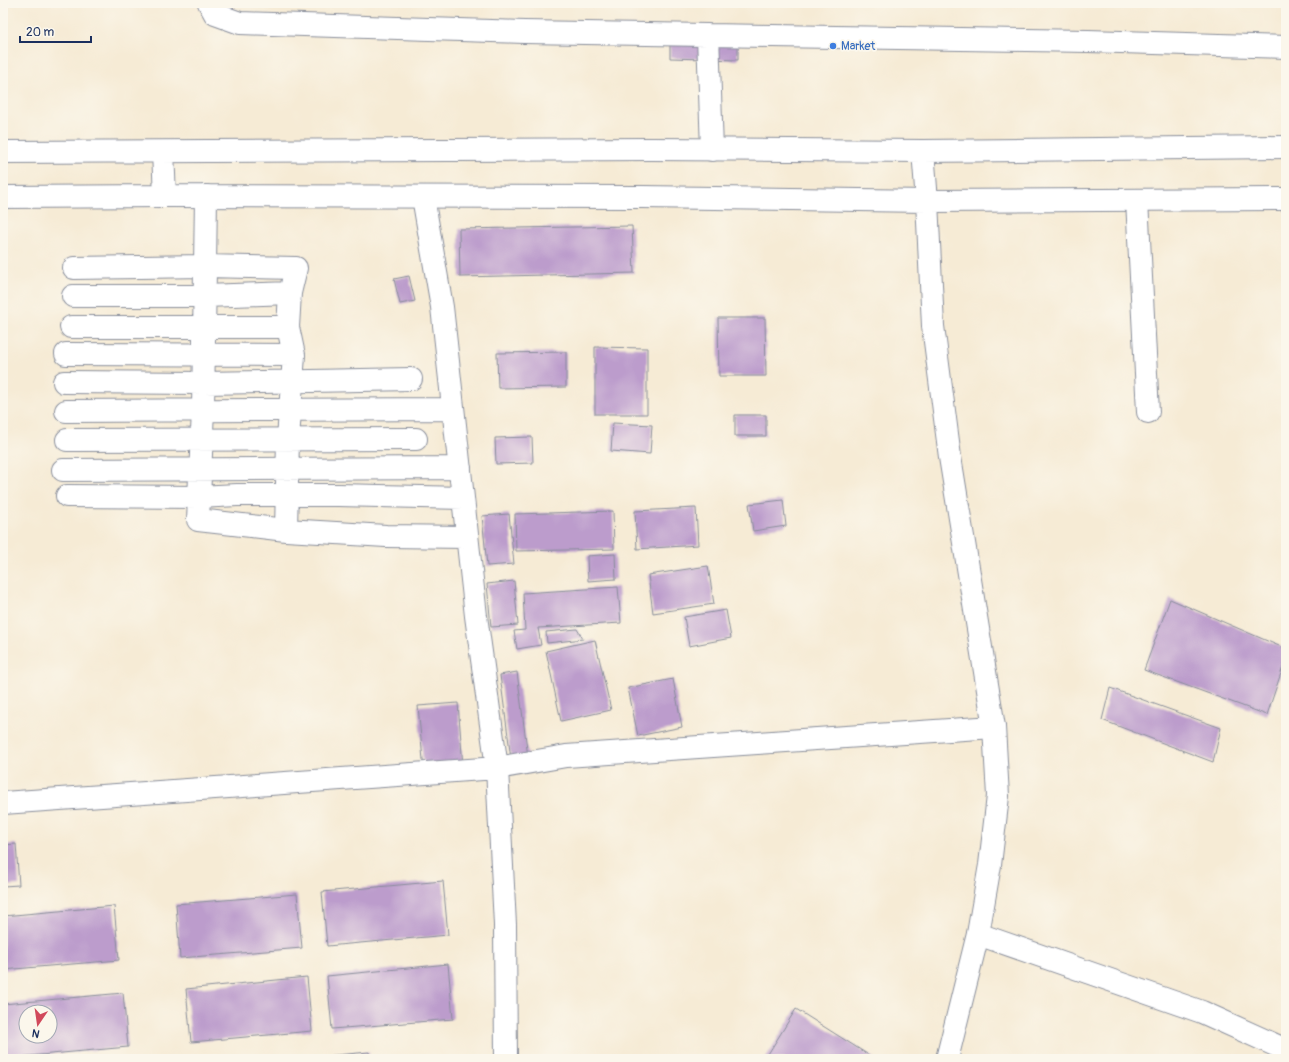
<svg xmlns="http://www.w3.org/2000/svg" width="1289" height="1062" viewBox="0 0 1289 1062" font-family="Pangolin,sans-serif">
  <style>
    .building { fill: #bc9ccc; fill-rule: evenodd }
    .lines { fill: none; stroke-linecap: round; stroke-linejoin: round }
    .minor-casing { stroke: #888d9a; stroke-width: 24 }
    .major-casing { stroke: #888d9a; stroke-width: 24 }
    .minor { stroke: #fff; stroke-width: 22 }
    .major { stroke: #fff; stroke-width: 22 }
    .shop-dot { fill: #3f7fe0; stroke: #fbf7ec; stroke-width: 1.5 }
    .labels { text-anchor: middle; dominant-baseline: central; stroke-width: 3.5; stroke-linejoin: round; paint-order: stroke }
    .shop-label { font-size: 12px; fill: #366cbe; stroke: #fbf7ec; text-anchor: start }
  </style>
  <rect width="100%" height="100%" fill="#fbf7ec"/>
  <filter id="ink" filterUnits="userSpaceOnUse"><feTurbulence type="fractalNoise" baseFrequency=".025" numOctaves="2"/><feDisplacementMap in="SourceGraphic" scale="8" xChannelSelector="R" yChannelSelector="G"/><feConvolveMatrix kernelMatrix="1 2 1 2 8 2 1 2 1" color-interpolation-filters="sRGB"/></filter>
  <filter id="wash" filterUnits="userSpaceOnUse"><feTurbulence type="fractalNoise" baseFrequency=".012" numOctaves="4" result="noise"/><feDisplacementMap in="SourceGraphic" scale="16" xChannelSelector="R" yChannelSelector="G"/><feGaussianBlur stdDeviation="0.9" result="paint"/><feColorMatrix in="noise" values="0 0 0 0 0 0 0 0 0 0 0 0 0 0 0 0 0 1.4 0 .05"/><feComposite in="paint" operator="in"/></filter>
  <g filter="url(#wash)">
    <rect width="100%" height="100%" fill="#f6ebd5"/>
    <g id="blocks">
      <!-- building -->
      <path class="building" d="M 670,39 L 738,41 L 738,60 L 670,58 Z
        M 632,226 L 634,273 L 460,277 L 459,229 Z
        M 409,276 L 415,301 L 400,304 L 394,279 Z
        M 718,318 L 765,318 L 766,376 L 719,376 Z
        M 595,347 L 647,348 L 647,414 L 595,414 Z
        M 566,352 L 566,387 L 498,388 L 497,353 Z
        M 735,415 L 766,415 L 766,436 L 735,436 Z
        M 613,423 L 652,425 L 650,454 L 611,451 Z
        M 532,437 L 533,463 L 496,464 L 495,438 Z
        M 783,500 L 786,526 L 753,531 L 749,504 Z
        M 696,508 L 698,545 L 637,549 L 635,511 Z
        M 613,511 L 614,549 L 516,551 L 515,514 Z
        M 509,514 L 514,564 L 487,566 L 482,516 Z
        M 615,554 L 616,579 L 588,581 L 587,556 Z
        M 708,566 L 714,604 L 653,613 L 648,575 Z
        M 514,581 L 518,625 L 491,627 L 487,584 Z
        M 618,587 L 621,623 L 538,628 L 541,645 L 517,649 L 514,631 L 525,630 L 523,593 Z
        M 1170,599 L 1286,649 L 1286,658 L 1267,715 L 1144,670 Z
        M 726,610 L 731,638 L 689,646 L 684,617 Z
        M 577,629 L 583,639 L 547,643 L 546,632 Z
        M 595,640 L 611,710 L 561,721 L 546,651 Z
        M 517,672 L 528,757 L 511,759 L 500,675 Z
        M 673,679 L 682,727 L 638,736 L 628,688 Z
        M 1110,688 L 1221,728 L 1213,762 L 1102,720 Z
        M 458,703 L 463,767 L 424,771 L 418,706 Z
        M 16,844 L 19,885 L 3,886 L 3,845 Z
        M 443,881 L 448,935 L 327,946 L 322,892 Z
        M 297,894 L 302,948 L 180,958 L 176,904 Z
        M 114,906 L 119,960 L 3,970 L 3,916 Z
        M 448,964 L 453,1019 L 332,1029 L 327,976 Z
        M 307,977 L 312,1031 L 191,1042 L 186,989 Z
        M 123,993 L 128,1047 L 7,1058 L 3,1004 ZM 26,1012 L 50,1012 L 50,1036 L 26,1036 Z
        M 796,1009 L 875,1059 L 765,1059 Z
        M 369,1052 L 370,1059 L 303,1059 L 303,1058 Z"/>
    </g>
  </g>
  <g filter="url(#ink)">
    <use href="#blocks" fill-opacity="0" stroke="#888d9a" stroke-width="1"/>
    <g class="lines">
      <defs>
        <path id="minor" d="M 209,3 L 215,14 L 240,23 L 524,32 L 1088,41 L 1286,47
          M 708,35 L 712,150
          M 206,196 L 203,410 L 198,520 L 286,530 L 386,536 L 467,537
          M 423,197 L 442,307 L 476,616 L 497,768 L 505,925 L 506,1059
          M 1137,200 L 1148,412
          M 74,268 L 205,266 L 296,268 L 290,293 L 288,327 L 294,355 L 288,439 L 286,530
          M 73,296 L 205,296 L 290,293
          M 71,327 L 288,327
          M 66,354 L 294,355
          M 64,382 L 204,383 L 411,379
          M 66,411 L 453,409
          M 67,440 L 416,439
          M 63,470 L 460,468
          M 67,496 L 199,497 L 237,495 L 338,495 L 463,498
          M 3,803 L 497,768 L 566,756 L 994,727
          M 978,934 L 1202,1012 L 1286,1050"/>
        <path id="major" d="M 923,151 L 927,201 L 933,326 L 950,457 L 994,727 L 998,796 L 990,865 L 978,934 L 947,1059
          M 3,152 L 651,149 L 923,151 L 1286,147
          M 163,152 L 165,196
          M 3,197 L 165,196 L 642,197 L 927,201 L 1286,199"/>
      </defs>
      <!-- minor casing -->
      <use href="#minor" class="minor-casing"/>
      <!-- major casing -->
      <use href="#major" class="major-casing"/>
      <!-- minor -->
      <use href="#minor" class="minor"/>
      <!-- major -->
      <use href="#major" class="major"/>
    </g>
  </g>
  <!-- markers -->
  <circle class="shop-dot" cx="833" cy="46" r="4"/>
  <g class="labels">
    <!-- shop labels -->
    <g class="shop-label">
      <text x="841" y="46">Market</text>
    </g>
  </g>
  <!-- margin -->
  <rect width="1289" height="1062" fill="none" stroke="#fbf7ec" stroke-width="16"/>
  <!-- north arrow -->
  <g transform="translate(38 1024) rotate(193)"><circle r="19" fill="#fbf7ec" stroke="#a1a7b3"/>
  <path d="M0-3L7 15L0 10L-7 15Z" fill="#d1495b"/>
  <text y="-6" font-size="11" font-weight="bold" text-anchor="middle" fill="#1b2f5e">N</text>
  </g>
  <!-- scale -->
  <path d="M20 36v6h71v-6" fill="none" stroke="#1b2f5e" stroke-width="2"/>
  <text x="26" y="36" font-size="12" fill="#1b2f5e" stroke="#fbf7ec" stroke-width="3" paint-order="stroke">20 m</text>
</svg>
